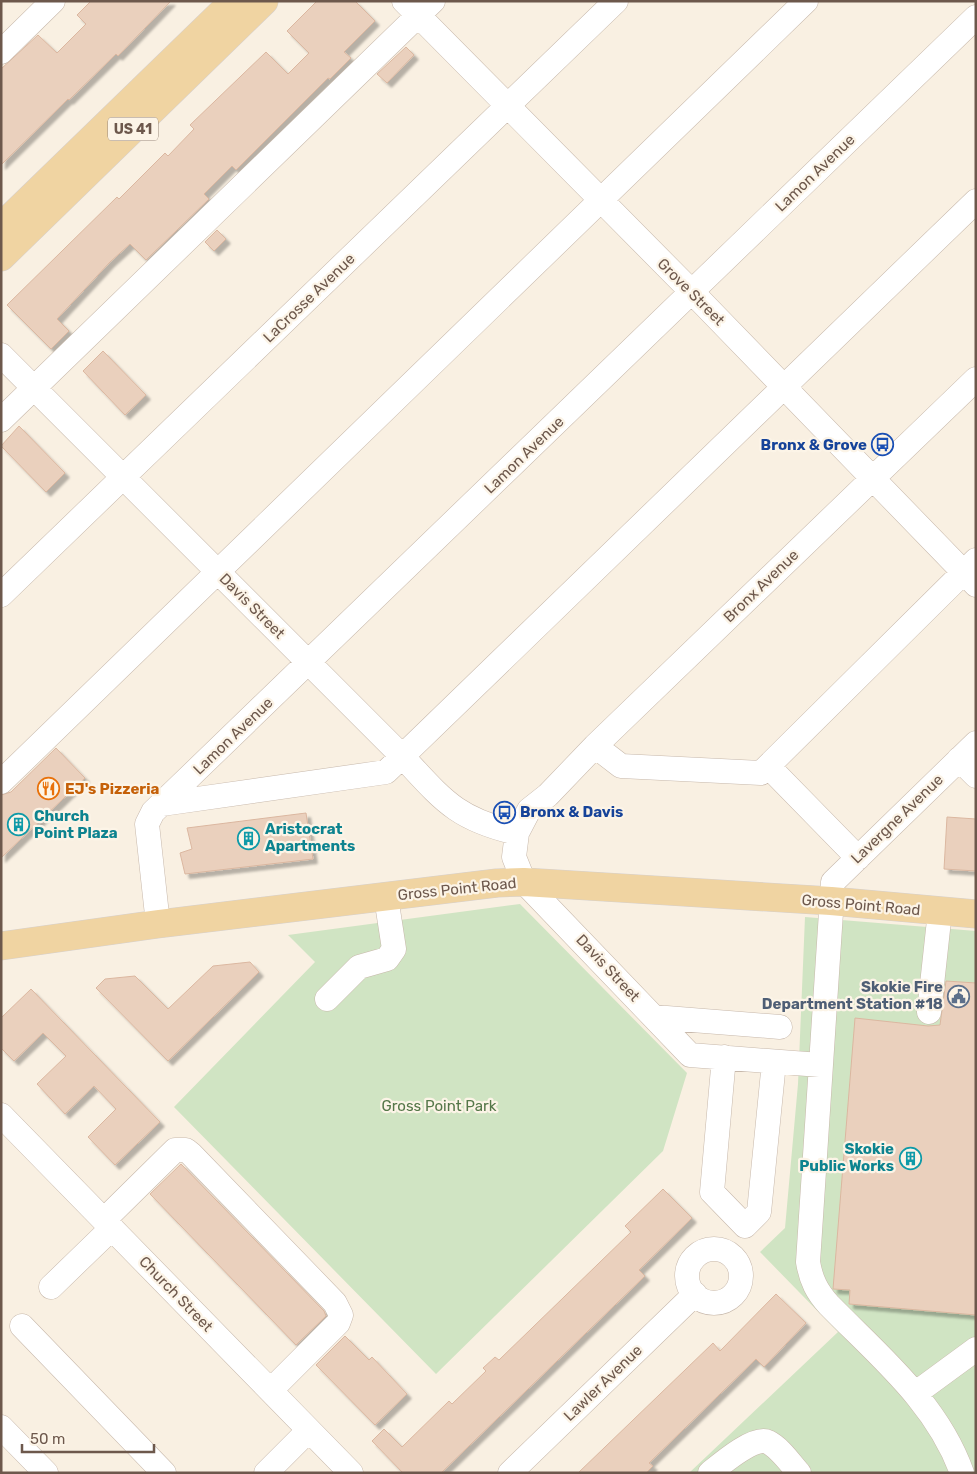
<svg xmlns="http://www.w3.org/2000/svg" width="977" height="1474" viewBox="0 0 977 1474" font-family="Rubik,sans-serif">
  <style>
    .green { fill: #d0e4c3 }
    .building { fill: #ead0bd; stroke: #dbb7a0; filter: url(#shadow) }
    .lines { fill: none; stroke-linecap: round; stroke-linejoin: round }
    .minor-casing { stroke: #c7b8ab; stroke-width: 25 }
    .major-casing { stroke: #d6d0cd; stroke-width: 29 }
    .minor { stroke: #fff; stroke-width: 24 }
    .major { stroke: #f0d4a2; stroke-width: 28 }
    .labels { text-anchor: middle; dominant-baseline: central; stroke-width: 4.5; stroke-linejoin: round; paint-order: stroke }
    .shield { fill: #fcf4e7; stroke: #98877a; stroke-width: 1 }
    .shield-label { font-size: 14px; font-weight: bold; fill: #6d584c }
    .street-label { font-size: 15px; fill: #6d584c; stroke: #fcf4e7 }
    .transit-label { font-size: 15px; font-weight: bold; fill: #164399; stroke: #fcf4e7; text-anchor: end }
    .food-label { font-size: 15px; font-weight: bold; fill: #c56008; stroke: #fcf4e7; text-anchor: start }
    .culture-label { font-size: 15px; font-weight: bold; fill: #0d838f; stroke: #fcf4e7; text-anchor: start }
    .service-label { font-size: 15px; font-weight: bold; fill: #4e5e75; stroke: #fcf4e7; text-anchor: end }
    .park-label { font-size: 15px; fill: #557749; stroke: #fcf4e7 }
  </style>
  <defs>
    <filter id="shadow"><feDropShadow dx="4.5" dy="4.5" stdDeviation="1" flood-color="#0004"/></filter>
  </defs>
  <rect width="100%" height="100%" fill="#f9f0e2"/>
  <!-- green -->
  <path class="green" d="M 520,904 L 687,1073 L 663,1151 L 436,1374 L 174,1107 L 315,962 L 288,935 Z
    M 805,917 L 976,931 L 976,1473 L 689,1473 L 838,1332 L 760,1252 L 785,1228 L 798,1084 Z"/>
  <!-- building -->
  <path class="building" d="M 91,1 L 171,1 L 118,56 L 116,54 L 69,100 L 68,99 L 1,165 L 1,69 L 38,35 L 57,53 L 86,24 L 77,15 Z
    M 317,1 L 355,1 L 375,21 L 344,52 L 351,58 L 330,79 L 328,78 L 236,170 L 232,166 L 204,194 L 209,199 L 146,260 L 130,244 L 110,262 L 57,319 L 69,331 L 51,349 L 7,305 L 117,197 L 119,199 L 165,153 L 168,156 L 194,129 L 190,125 L 266,52 L 288,74 L 309,53 L 287,31 Z
    M 406,47 L 414,55 L 387,83 L 377,74 Z
    M 217,230 L 226,239 L 214,251 L 205,242 Z
    M 103,351 L 146,395 L 125,415 L 83,371 Z
    M 19,426 L 65,473 L 46,492 L 1,446 Z
    M 56,748 L 85,778 L 1,858 L 1,795 L 11,792 Z
    M 306,813 L 313,859 L 185,874 L 180,853 L 192,849 L 187,828 Z
    M 947,817 L 976,819 L 976,871 L 944,869 Z
    M 250,962 L 259,972 L 168,1061 L 96,988 L 105,979 L 135,976 L 168,1009 L 213,966 Z
    M 946,981 L 976,983 L 976,1315 L 849,1304 L 850,1290 L 833,1289 L 855,1018 L 928,1026 L 940,1025 Z
    M 31,989 L 160,1122 L 115,1165 L 88,1137 L 116,1109 L 94,1086 L 65,1114 L 37,1084 L 66,1056 L 43,1033 L 14,1061 L 1,1048 L 1,1018 Z
    M 181,1164 L 324,1311 L 326,1316 L 296,1345 L 150,1194 Z
    M 663,1189 L 692,1218 L 639,1270 L 645,1276 L 441,1473 L 403,1473 L 372,1441 L 384,1429 L 402,1447 L 449,1401 L 452,1404 L 486,1371 L 483,1368 L 495,1357 L 499,1360 L 631,1232 L 625,1226 Z
    M 776,1294 L 806,1323 L 764,1367 L 756,1359 L 649,1463 L 653,1466 L 646,1473 L 578,1473 L 713,1343 L 720,1351 Z
    M 345,1336 L 369,1360 L 372,1357 L 407,1394 L 375,1425 L 316,1365 Z"/>
  <g class="lines">
    <defs>
      <path id="minor" d="M 404,1 L 692,292 L 976,585
        M 1,52 L 53,1
        M 1,355 L 402,756 C 443,800 456,819 517,833
        M 1,420 L 433,1
        M 1,595 L 616,1
        M 595,746 L 621,766 L 761,773 L 976,560
        M 959,759 L 976,776
        M 768,766 L 858,858
        M 1,782 L 806,1
        M 162,804 L 386,772 L 976,201
        M 158,924 L 147,824 L 153,812 L 976,17
        M 327,999 L 359,967 L 387,959 L 394,949 L 386,897
        M 929,1012 L 940,911
        M 654,1017 L 780,1027
        M 724,1057 L 712,1192 L 745,1226 L 759,1212 L 774,1062
        M 820,1065 L 690,1055 L 524,882 L 514,857 L 517,833 L 529,810 L 548,795 L 595,746 L 976,379
        M 1,1115 L 351,1473
        M 104,1220 L 175,1150 L 186,1150 L 191,1154 L 335,1303 L 341,1315 L 338,1323 L 271,1390
        M687 1276a27 27 0 1 1 54 0a27 27 0 1 1-54 0Z
        M 51,1287 L 112,1228
        M 22,1326 L 164,1473
        M 916,1393 L 976,1349
        M 1,1427 L 46,1473
        M 266,1473 L 309,1430
        M 510,1473 L 695,1294
        M 710,1473 C 721,1464 755,1435 768,1442 C 780,1448 790,1463 799,1473
        M 962,1473 C 937,1403 879,1356 829,1305 C 817,1292 811,1280 808,1262 L 833,882 L 976,743"/>
      <path id="major" d="M 1,227 L 234,1
        M 1,257 L 264,1
        M 1,946 L 158,924 L 497,883 L 524,882 L 831,901 L 976,914"/>
    </defs>
    <!-- minor casing -->
    <use href="#minor" class="minor-casing"/>
    <!-- major casing -->
    <use href="#major" class="major-casing"/>
    <!-- minor -->
    <use href="#minor" class="minor"/>
    <!-- major -->
    <use href="#major" class="major"/>
  </g>
  <!-- icons -->
  <defs>
    <symbol id="bus-ring" viewBox="-11 -11 22 22"><circle r="9.5" fill="#fcf4e7" stroke="#1a4fb4" stroke-width="1.5"/><path d="M-5-6H5V4H4V6H2V4H-2V6H-4V4H-5ZM-3.5-4V0h7V-4ZM-3.5 1.2v1.5H-2V1.2ZM2 1.2v1.5H3.5V1.2Z" fill="#1a4fb4"/></symbol>
    <symbol id="restaurant-ring" viewBox="-11 -11 22 22"><circle r="9.5" fill="#fcf4e7" stroke="#e8710a" stroke-width="1.5"/><path d="M-5-6h1v4h1v-4h1v4h1v-4h1v5L-1.5 .5V6h-2V.5L-5-1ZM5-6V6H3V1.5H1.5Q1.5-4 5-6Z" fill="#e8710a"/></symbol>
    <symbol id="building-ring" viewBox="-11 -11 22 22"><circle r="9.5" fill="#fcf4e7" stroke="#0f9aa8" stroke-width="1.5"/><path d="M-4-6H4V6H1V3H-1V6H-4ZM-2.5-4.3h1.7v1.8h-1.7ZM.8-4.3h1.7v1.8H.8ZM-2.5-1h1.7V.8h-1.7ZM.8-1h1.7V.8H.8Z" fill="#0f9aa8"/></symbol>
    <symbol id="civic-ring" viewBox="-11 -11 22 22"><circle r="9.5" fill="#fcf4e7" stroke="#5c6f8a" stroke-width="1.5"/><path d="M-.6-6.5H3V-4.5H.6V-3L4-1V1h2V6H-6V1h2V-1L-.6-3ZM-1.2 2.5V6h2.4V2.5Z" fill="#5c6f8a"/></symbol>
  </defs>
  <g fill-rule="evenodd">
    <use href="#bus-ring" x="870" y="432" width="25" height="25"/>
    <use href="#restaurant-ring" x="36" y="776" width="25" height="25"/>
    <use href="#bus-ring" x="492" y="800" width="25" height="25"/>
    <use href="#building-ring" x="6" y="812" width="25" height="25"/>
    <use href="#building-ring" x="236" y="826" width="25" height="25"/>
    <use href="#civic-ring" x="946" y="984" width="25" height="25"/>
    <use href="#building-ring" x="898" y="1146" width="25" height="25"/>
  </g>
  <g class="labels">
    <!-- shield labels -->
    <rect class="shield" x="108" y="117.5" width="50" height="23" rx="4"/>
    <g class="shield-label">
      <text x="133" y="129">US 41</text>
    </g>
    <!-- street labels -->
    <g class="street-label">
      <text transform="translate(815 173) rotate(-44)">Lamon Avenue</text>
      <text transform="translate(691 292) rotate(45)">Grove Street</text>
      <text transform="translate(309 298) rotate(-44)">LaCrosse Avenue</text>
      <text transform="translate(524 455) rotate(-44)">Lamon Avenue</text>
      <text transform="translate(761 586) rotate(-44)">Bronx Avenue</text>
      <text transform="translate(252 606) rotate(45)">Davis Street</text>
      <text transform="translate(233 736) rotate(-44)">Lamon Avenue</text>
      <text transform="translate(897 819) rotate(-44)">Lavergne Avenue</text>
      <text transform="translate(457 889) rotate(-6)">Gross Point Road</text>
      <text transform="translate(861 905) rotate(5)">Gross Point Road</text>
      <text transform="translate(608 968) rotate(47)">Davis Street</text>
      <text transform="translate(176 1294) rotate(46)">Church Street</text>
      <text transform="translate(603 1383) rotate(-44)">Lawler Avenue</text>
    </g>
    <!-- transit labels -->
    <g class="transit-label">
      <text x="867" y="445">Bronx &amp; Grove</text>
      <text x="520" y="812" text-anchor="start">Bronx &amp; Davis</text>
    </g>
    <!-- food labels -->
    <g class="food-label">
      <text x="65" y="789">EJ's Pizzeria</text>
    </g>
    <!-- culture labels -->
    <g class="culture-label">
      <text x="34" y="816">Church<tspan x="34" dy="17">Point Plaza</tspan></text>
      <text x="265" y="829">Aristocrat<tspan x="265" dy="17">Apartments</tspan></text>
      <text x="894" y="1149" text-anchor="end">Skokie<tspan x="894" dy="17">Public Works</tspan></text>
    </g>
    <!-- service labels -->
    <g class="service-label">
      <text x="943" y="987">Skokie Fire<tspan x="943" dy="17">Department Station #18</tspan></text>
    </g>
    <!-- park labels -->
    <g class="park-label">
      <text x="439" y="1106">Gross Point Park</text>
    </g>
  </g>
  <!-- border -->
  <rect width="977" height="1474" fill="none" stroke="#6d584c" stroke-width="5"/>
  <!-- scale -->
  <path d="M22 1444v8h132v-8" fill="none" stroke="#6d584c" stroke-width="2.5"/>
  <text x="30" y="1444" font-size="15" fill="#6d584c" stroke="#fcf4e7" stroke-width="4" paint-order="stroke">50 m</text>
</svg>
